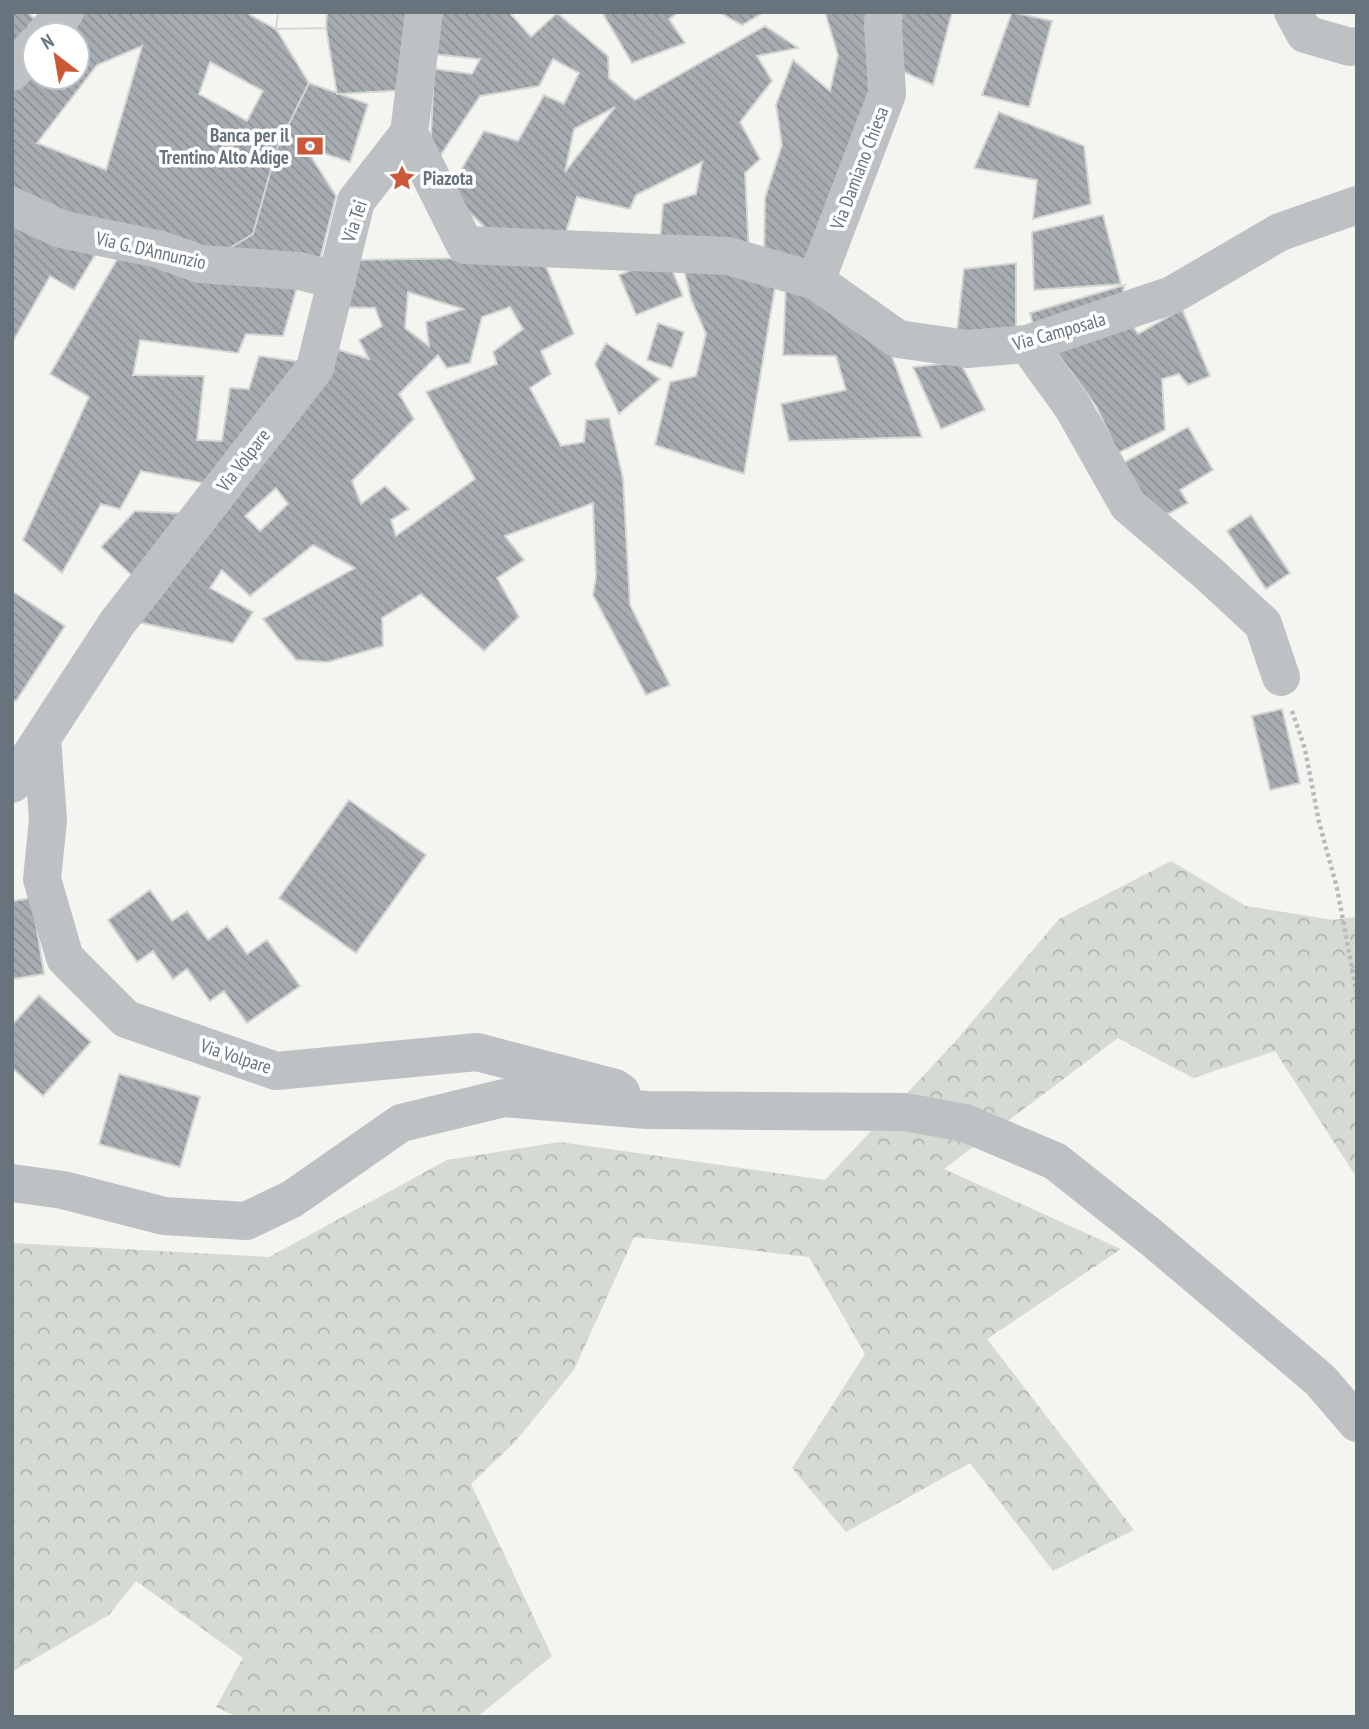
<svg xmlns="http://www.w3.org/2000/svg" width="1369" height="1729" viewBox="0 0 1369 1729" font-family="'PT Sans Narrow',sans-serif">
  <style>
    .forest { fill: url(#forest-crowns) }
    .building { fill: url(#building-back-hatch); stroke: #d5d5d3; stroke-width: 2; fill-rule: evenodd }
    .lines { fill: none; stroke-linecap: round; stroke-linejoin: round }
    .path { stroke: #b7babc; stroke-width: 4.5; stroke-dasharray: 3.5 3.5; stroke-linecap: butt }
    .minor { stroke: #bec1c4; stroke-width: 38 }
    .labels { text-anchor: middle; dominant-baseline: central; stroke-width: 7; stroke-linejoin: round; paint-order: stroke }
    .poi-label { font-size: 19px; font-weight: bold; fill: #67747e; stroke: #fff; text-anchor: end }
    .street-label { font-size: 19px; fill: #67747e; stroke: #fff }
  </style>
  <defs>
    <pattern id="forest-crowns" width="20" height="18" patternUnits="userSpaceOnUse" patternTransform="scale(1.75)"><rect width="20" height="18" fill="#d5dad2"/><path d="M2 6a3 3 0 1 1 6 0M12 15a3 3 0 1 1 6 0" fill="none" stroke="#b1b5b0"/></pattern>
    <pattern id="building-back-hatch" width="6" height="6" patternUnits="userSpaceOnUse" patternTransform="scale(1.75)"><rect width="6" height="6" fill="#a6acb0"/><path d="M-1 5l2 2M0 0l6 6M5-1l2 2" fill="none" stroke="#8b9194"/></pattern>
  </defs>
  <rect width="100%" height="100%" fill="#f4f4f1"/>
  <!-- forest -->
  <path class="forest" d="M 1171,861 L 1246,906 L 1333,920 L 1357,917 L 1357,1178 L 1275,1051 L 1193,1078 L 1118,1038 L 944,1169 L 1121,1249 L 987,1339 L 1134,1530 L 1053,1571 L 970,1463 L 846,1532 L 792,1468 L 865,1354 L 809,1257 L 634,1237 L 574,1370 L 513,1444 L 471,1484 L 552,1656 L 477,1717 L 238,1717 L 216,1707 L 243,1658 L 136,1581 L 109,1615 L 12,1672 L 12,1243 L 269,1257 L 447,1160 L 560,1142 L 825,1180 L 955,1042 L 1059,919 Z"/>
  <!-- building -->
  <path class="building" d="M 12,12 L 28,12 L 35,20 L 12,50 Z
    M 80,12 L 250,12 L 250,15 L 276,29 L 309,83 L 277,148 L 253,234 L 215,257 L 12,197 L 12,90 L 35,61 L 35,77 L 77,77 L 77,35 L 56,35 ZM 142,46 L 106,170 L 37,143 L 97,65 ZM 210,62 L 263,91 L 247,121 L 199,94 Z
    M 278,12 L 408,12 L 407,90 L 337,94 L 326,28 L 276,29 Z
    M 278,12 L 327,12 L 326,28 L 276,29 Z
    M 439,12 L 509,12 L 531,37 L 557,13 L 608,56 L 609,78 L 635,100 L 765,26 L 798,48 L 757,56 L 772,81 L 740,122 L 760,159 L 745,173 L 749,253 L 660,243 L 663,204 L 696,194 L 702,162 L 636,195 L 630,209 L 577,197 L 564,238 L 493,235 L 448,192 L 484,131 L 518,141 L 544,95 L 564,104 L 579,73 L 553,59 L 539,86 L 480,96 L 438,159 L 430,158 L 434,69 L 472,74 L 480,59 L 433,54 ZM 615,107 L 565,172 L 574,129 Z
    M 602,12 L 679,12 L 669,19 L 685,43 L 632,63 Z
    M 719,12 L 764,12 L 742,25 Z
    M 825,12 L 875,12 L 879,83 L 817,268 L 764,261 L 765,198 L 782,145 L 776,105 L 793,60 L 830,91 L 838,55 Z
    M 891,12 L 952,12 L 933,85 L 893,67 Z
    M 1012,12 L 1052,21 L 1029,107 L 982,95 Z
    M 309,83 L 368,104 L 350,162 L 305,147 L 336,196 L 319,263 L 215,257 L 253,234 L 277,148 Z
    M 999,112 L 1084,146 L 1091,204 L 1033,219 L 1037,180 L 974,168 Z
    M 12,214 L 95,255 L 74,290 L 50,276 L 12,343 Z
    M 1103,215 L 1121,284 L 1034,290 L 1032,232 Z
    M 122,251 L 299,280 L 283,336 L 246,334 L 238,353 L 140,340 L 133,375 L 204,376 L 197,440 L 222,441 L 230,388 L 249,389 L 259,356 L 309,363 L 203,483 L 141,471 L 120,509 L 101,504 L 62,573 L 23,540 L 89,397 L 50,374 Z
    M 666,256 L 683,296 L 636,315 L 619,275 Z
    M 542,257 L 574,334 L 541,351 L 551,374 L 530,388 L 561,446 L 584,442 L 586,420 L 609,418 L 623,479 L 630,605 L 670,685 L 646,695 L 593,595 L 596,577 L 593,503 L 505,536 L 524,560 L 497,578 L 519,617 L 484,651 L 421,594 L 382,618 L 383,646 L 328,662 L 296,660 L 263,619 L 355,568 L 313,545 L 250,596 L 222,570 L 210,588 L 253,612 L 233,643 L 129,620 L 336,349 L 369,359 L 359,340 L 382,326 L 375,308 L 338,307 L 351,260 ZM 408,292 L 463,309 L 426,322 L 429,346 L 405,328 ZM 510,307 L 523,329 L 493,352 L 497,364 L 426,392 L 475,479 L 396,536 L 391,520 L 409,509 L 385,486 L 361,504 L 352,481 L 414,419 L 399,394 L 438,355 L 447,368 L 470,363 L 482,317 ZM 276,488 L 288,504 L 260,531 L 245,516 Z
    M 682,261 L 775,287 L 744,474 L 655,445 L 670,382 L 696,376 L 706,334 L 691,299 Z
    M 1016,263 L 1016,333 L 956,341 L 964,269 Z
    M 786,283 L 885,338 L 922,437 L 789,441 L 781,404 L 846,390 L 836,356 L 783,355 Z
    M 1125,285 L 1118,304 L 1035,331 L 1030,313 Z
    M 1182,309 L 1210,376 L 1188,385 L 1179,374 L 1162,379 L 1165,430 L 1118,453 L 1096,406 L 1052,346 L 1129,321 L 1138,334 Z
    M 658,323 L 684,332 L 672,368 L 647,360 Z
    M 606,343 L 660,379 L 619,414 L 595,364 Z
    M 960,362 L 985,410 L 941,429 L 913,367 Z
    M 1188,427 L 1213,470 L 1180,490 L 1188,503 L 1151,523 L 1118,466 Z
    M 135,511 L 194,514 L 135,578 L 101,547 Z
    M 1251,515 L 1290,573 L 1266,589 L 1227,531 Z
    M 12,591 L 65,626 L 16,701 L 12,698 Z
    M 1282,709 L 1300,783 L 1270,790 L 1252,716 Z
    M 349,800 L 426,855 L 356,953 L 279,898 Z
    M 150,890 L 172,921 L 187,911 L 208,940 L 227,926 L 247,954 L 267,940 L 300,986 L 247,1023 L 224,991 L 210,1001 L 187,969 L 173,979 L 153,951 L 137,962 L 108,920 Z
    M 32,898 L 44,974 L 12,979 L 12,901 Z
    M 39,995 L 91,1042 L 43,1096 L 12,1068 L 12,1025 Z
    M 119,1074 L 200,1097 L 180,1167 L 99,1144 Z"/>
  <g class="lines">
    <!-- path -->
    <path class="path" d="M 1292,711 L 1305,749 L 1319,822 L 1337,888 L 1357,995"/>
    <!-- minor -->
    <path class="minor" d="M 1293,12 L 1305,34 L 1350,47 L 1357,46
      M 44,35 L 65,12
      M 12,72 L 35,45
      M 409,133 L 465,245 L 728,256 L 816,281 L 898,339 L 968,349 L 1027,344 L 1172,295 L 1280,232 L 1357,205
      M 12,206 L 61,229 L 158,249 L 200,264 L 300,271 L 337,281
      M 816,281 L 887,94 L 883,25 L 884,12
      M 1027,344 L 1072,406 L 1128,505 L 1209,574 L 1263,624 L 1281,677
      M 42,738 L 48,820 L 42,879 L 65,958 L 126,1019 L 276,1071 L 477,1052 L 615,1088 L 621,1092
      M 12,784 L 117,623 L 315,368 L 356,201 L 409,133 L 424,12
      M 12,1183 L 63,1190 L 164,1216 L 246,1221 L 292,1199 L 401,1123 L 504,1098 L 647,1110 L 905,1112 L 965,1123 L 1055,1161 L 1152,1238 L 1320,1380 L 1357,1423"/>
  </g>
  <!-- icons -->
  <defs>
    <symbol id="bank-bare" viewBox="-9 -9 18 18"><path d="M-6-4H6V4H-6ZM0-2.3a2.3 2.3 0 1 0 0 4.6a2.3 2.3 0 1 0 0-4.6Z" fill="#cd5838" stroke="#fff" stroke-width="2.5" paint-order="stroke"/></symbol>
    <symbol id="sight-bare" viewBox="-9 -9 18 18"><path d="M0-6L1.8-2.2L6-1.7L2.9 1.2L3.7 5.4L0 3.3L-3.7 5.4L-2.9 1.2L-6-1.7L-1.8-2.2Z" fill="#cd5838" stroke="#fff" stroke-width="2.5" paint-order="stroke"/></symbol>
  </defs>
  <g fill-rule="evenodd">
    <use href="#bank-bare" x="291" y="127" width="38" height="38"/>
    <use href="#sight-bare" x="383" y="159" width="38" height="38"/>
  </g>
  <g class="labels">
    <!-- poi labels -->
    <g class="poi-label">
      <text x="289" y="135">Banca per il<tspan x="289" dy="22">Trentino Alto Adige</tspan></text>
      <text x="423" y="178" text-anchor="start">Piazota</text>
    </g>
    <!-- street labels -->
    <g class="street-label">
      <text transform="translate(859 168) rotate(-69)">Via Damiano Chiesa</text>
      <text transform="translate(354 221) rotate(-72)">Via Tei</text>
      <text transform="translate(151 250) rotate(13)">Via G. D'Annunzio</text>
      <text transform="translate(1059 331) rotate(-16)">Via Camposala</text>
      <text transform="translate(243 460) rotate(-52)">Via Volpare</text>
      <text transform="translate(236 1056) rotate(18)">Via Volpare</text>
    </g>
  </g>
  <!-- border -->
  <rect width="1369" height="1729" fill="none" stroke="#67747e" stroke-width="28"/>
  <!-- north arrow -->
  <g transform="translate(56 56) rotate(329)"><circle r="33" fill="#ffffff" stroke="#c2c7cb" stroke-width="2"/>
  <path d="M0-5L12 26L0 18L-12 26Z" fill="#cd5838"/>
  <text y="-10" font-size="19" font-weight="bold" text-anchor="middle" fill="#67747e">N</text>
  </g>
</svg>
